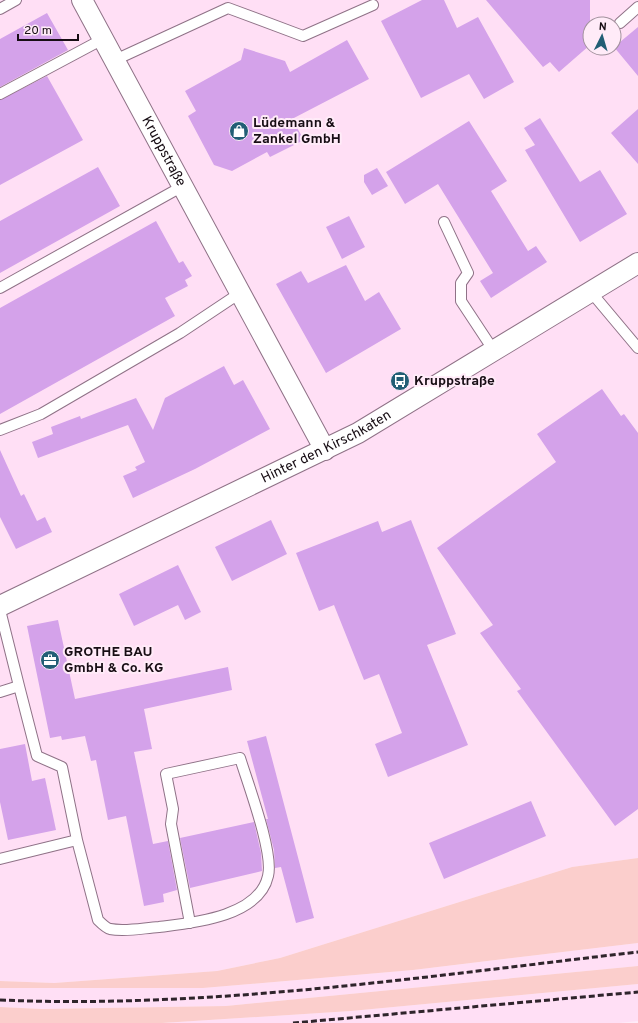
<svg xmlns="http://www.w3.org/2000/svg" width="638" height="1023" viewBox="0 0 638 1023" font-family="Overpass,sans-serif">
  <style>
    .built { fill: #ffdff5; fill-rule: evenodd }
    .green { fill: #fbcecc }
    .building { fill: #d4a2ea }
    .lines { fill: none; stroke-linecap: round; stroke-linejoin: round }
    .lane-casing { stroke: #8f7287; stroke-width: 12 }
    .street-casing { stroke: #8f7287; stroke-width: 22 }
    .lane { stroke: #fff; stroke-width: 10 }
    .street { stroke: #fff; stroke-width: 20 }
    .rail { stroke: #2f242b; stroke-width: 3; stroke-dasharray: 6 3; stroke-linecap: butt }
    .labels { text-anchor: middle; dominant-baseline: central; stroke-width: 4; stroke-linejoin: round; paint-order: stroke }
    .poi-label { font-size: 14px; font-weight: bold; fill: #170d14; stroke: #ffebf8; text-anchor: start }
    .street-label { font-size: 14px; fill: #170d14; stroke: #ffebf8 }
  </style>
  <rect width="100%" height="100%" fill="#ffebf8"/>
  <!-- built -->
  <path class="built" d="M 0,0 L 638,0 L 638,858 L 572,867 L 280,958 L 217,971 L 54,983 L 0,981 ZM 590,24 L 614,24 L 614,48 L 590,48 Z
    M 638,943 L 638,966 L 226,1006 L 42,1009 L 0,1007 L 0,988 L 203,988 L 413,970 Z
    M 638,984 L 638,1021 L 619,1023 L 162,1023 L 351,1011 Z"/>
  <!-- green -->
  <path class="green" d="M 638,858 L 638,943 L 413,970 L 203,988 L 0,988 L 0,981 L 54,983 L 217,971 L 280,958 L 572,867 Z
    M 638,966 L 638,984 L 351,1011 L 162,1023 L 0,1023 L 0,1007 L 42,1009 L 226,1006 Z"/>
  <!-- building -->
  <path class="building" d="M 422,0 L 444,0 L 457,28 L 478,17 L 514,82 L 484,99 L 469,74 L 421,98 L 381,21 Z
    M 486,0 L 590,0 L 590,45 L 559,72 L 550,62 L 543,67 Z
    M 47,13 L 68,50 L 0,87 L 0,39 Z
    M 638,27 L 638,76 L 614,47 Z
    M 347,40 L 369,79 L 292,119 L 304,140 L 270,157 L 267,152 L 232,171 L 214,165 L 188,116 L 196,111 L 185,91 L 241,60 L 244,48 L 285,61 L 290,72 Z
    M 47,76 L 83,140 L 0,185 L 0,100 Z
    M 638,109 L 638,164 L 611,133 Z
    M 540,118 L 580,182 L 600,170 L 627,214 L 580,242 L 525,150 L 535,145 L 524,128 Z
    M 469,121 L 507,181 L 491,191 L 528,251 L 536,246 L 547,262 L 491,298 L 480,281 L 493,273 L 438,184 L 405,204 L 386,172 Z
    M 98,167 L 120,206 L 0,273 L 0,221 Z
    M 377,168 L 388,186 L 372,195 L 364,182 L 364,175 Z
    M 349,216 L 365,247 L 342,259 L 326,227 Z
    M 156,221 L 179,263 L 183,261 L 192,276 L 185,280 L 188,286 L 165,298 L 175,316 L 0,414 L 0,308 Z
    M 346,265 L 365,301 L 379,292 L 401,329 L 326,373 L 276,284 L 301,271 L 308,283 Z
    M 224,366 L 234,385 L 243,380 L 270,429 L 195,469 L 133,498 L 123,476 L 137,470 L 135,467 L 145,462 L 128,425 L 38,458 L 32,442 L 53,434 L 51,427 L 80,416 L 81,419 L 136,398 L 153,430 L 165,398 Z
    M 602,389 L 621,416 L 624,414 L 638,433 L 638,809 L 615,826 L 517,691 L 521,689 L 480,633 L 493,625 L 437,548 L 556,462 L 537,434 Z
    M 0,450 L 21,496 L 24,494 L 37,521 L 45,517 L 52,532 L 16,549 L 0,517 Z
    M 271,520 L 287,554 L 232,581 L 215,547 Z
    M 411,520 L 456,634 L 427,645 L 468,745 L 388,777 L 375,744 L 402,733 L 379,674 L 364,680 L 334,605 L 319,611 L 296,553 L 378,521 L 382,532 Z
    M 178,565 L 201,612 L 185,620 L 178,605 L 134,626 L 119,594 Z
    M 58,620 L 75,699 L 228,667 L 232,690 L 144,709 L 152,749 L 134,752 L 153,844 L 168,841 L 177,890 L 163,894 L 164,902 L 144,906 L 126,816 L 108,820 L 96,760 L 91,761 L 85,736 L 62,740 L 61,736 L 50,738 L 27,626 Z
    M 266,736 L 314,918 L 296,923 L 281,867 L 275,868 L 274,850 L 266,819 L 268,819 L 247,741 Z
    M 25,744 L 32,781 L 45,778 L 56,830 L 8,840 L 0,802 L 0,749 Z
    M 531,801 L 546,836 L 444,879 L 429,843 Z
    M 254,822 L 261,853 L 262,871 L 190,888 L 180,838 Z"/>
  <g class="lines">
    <defs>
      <path id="lane" d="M 0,9 L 16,0
        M 620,23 L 638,7
        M 115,60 L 228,8 L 303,36 L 373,5
        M 0,94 L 103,39
        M 444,222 L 468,273 L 461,283 L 461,301 L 494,351
        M 0,288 L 183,186
        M 591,292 L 638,348
        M 0,430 L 41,414 L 180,333 L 240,293
        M 0,610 L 19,686 L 0,692
        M 77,840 L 98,920 C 101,923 106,928 110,929 C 126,932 143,928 159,927 C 192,923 259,917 268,876 C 274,853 248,784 240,758 L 166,774 L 173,809 L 171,824 L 190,923
        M 0,859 L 77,840 L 62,767 L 37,756 L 19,686"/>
      <g id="street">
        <path id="s1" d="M 82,0 L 325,450"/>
        <path id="s2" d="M 0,606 L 358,433 L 638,263"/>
      </g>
    </defs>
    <!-- lane casing -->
    <use href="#lane" class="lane-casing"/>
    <!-- street casing -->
    <use href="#street" class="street-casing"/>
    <!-- lane -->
    <use href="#lane" class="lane"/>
    <!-- street -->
    <use href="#street" class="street"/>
    <!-- rail -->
    <path class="rail" d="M 0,1000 C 213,1009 427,976 638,952
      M 293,1023 L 638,992"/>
  </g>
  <!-- icons -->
  <defs>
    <symbol id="shop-disc" viewBox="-11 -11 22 22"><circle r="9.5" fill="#225e75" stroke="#ffebf8"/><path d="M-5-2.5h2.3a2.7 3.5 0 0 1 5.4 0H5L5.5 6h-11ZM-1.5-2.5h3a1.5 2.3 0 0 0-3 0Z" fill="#fff"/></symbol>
    <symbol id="bus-disc" viewBox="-11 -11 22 22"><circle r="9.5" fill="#225e75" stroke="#ffebf8"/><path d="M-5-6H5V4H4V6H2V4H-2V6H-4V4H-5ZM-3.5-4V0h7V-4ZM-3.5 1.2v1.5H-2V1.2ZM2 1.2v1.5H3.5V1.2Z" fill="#fff"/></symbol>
    <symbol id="office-disc" viewBox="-11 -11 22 22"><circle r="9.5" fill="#225e75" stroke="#ffebf8"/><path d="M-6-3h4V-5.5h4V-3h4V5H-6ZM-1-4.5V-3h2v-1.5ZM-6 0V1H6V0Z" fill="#fff"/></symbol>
  </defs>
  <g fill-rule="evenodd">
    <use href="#shop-disc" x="228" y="120" width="22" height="22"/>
    <use href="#bus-disc" x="389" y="370" width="22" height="22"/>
    <use href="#office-disc" x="39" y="649" width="22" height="22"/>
  </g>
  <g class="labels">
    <!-- poi labels -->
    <g class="poi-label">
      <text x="253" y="123">Lüdemann &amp;<tspan x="253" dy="16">Zankel GmbH</tspan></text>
      <text x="414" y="381">Kruppstraße</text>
      <text x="64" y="652">GROTHE BAU<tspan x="64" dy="16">GmbH &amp; Co. KG</tspan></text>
    </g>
    <!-- street labels -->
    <g class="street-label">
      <text stroke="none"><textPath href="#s1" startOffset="172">Kruppstraße</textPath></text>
      <text stroke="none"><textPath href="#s2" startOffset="363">Hinter den Kirschkaten</textPath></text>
    </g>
  </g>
  <!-- north arrow -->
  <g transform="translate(602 36) rotate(5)"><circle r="19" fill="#ffebf8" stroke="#a2929d"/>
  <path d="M0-3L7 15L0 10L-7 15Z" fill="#225e75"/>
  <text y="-6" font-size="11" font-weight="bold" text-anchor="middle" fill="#170d14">N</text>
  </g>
  <!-- scale -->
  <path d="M18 34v6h60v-6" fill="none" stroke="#170d14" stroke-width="2"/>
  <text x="24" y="34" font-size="12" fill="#170d14" stroke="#ffebf8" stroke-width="3" paint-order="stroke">20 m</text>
</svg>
